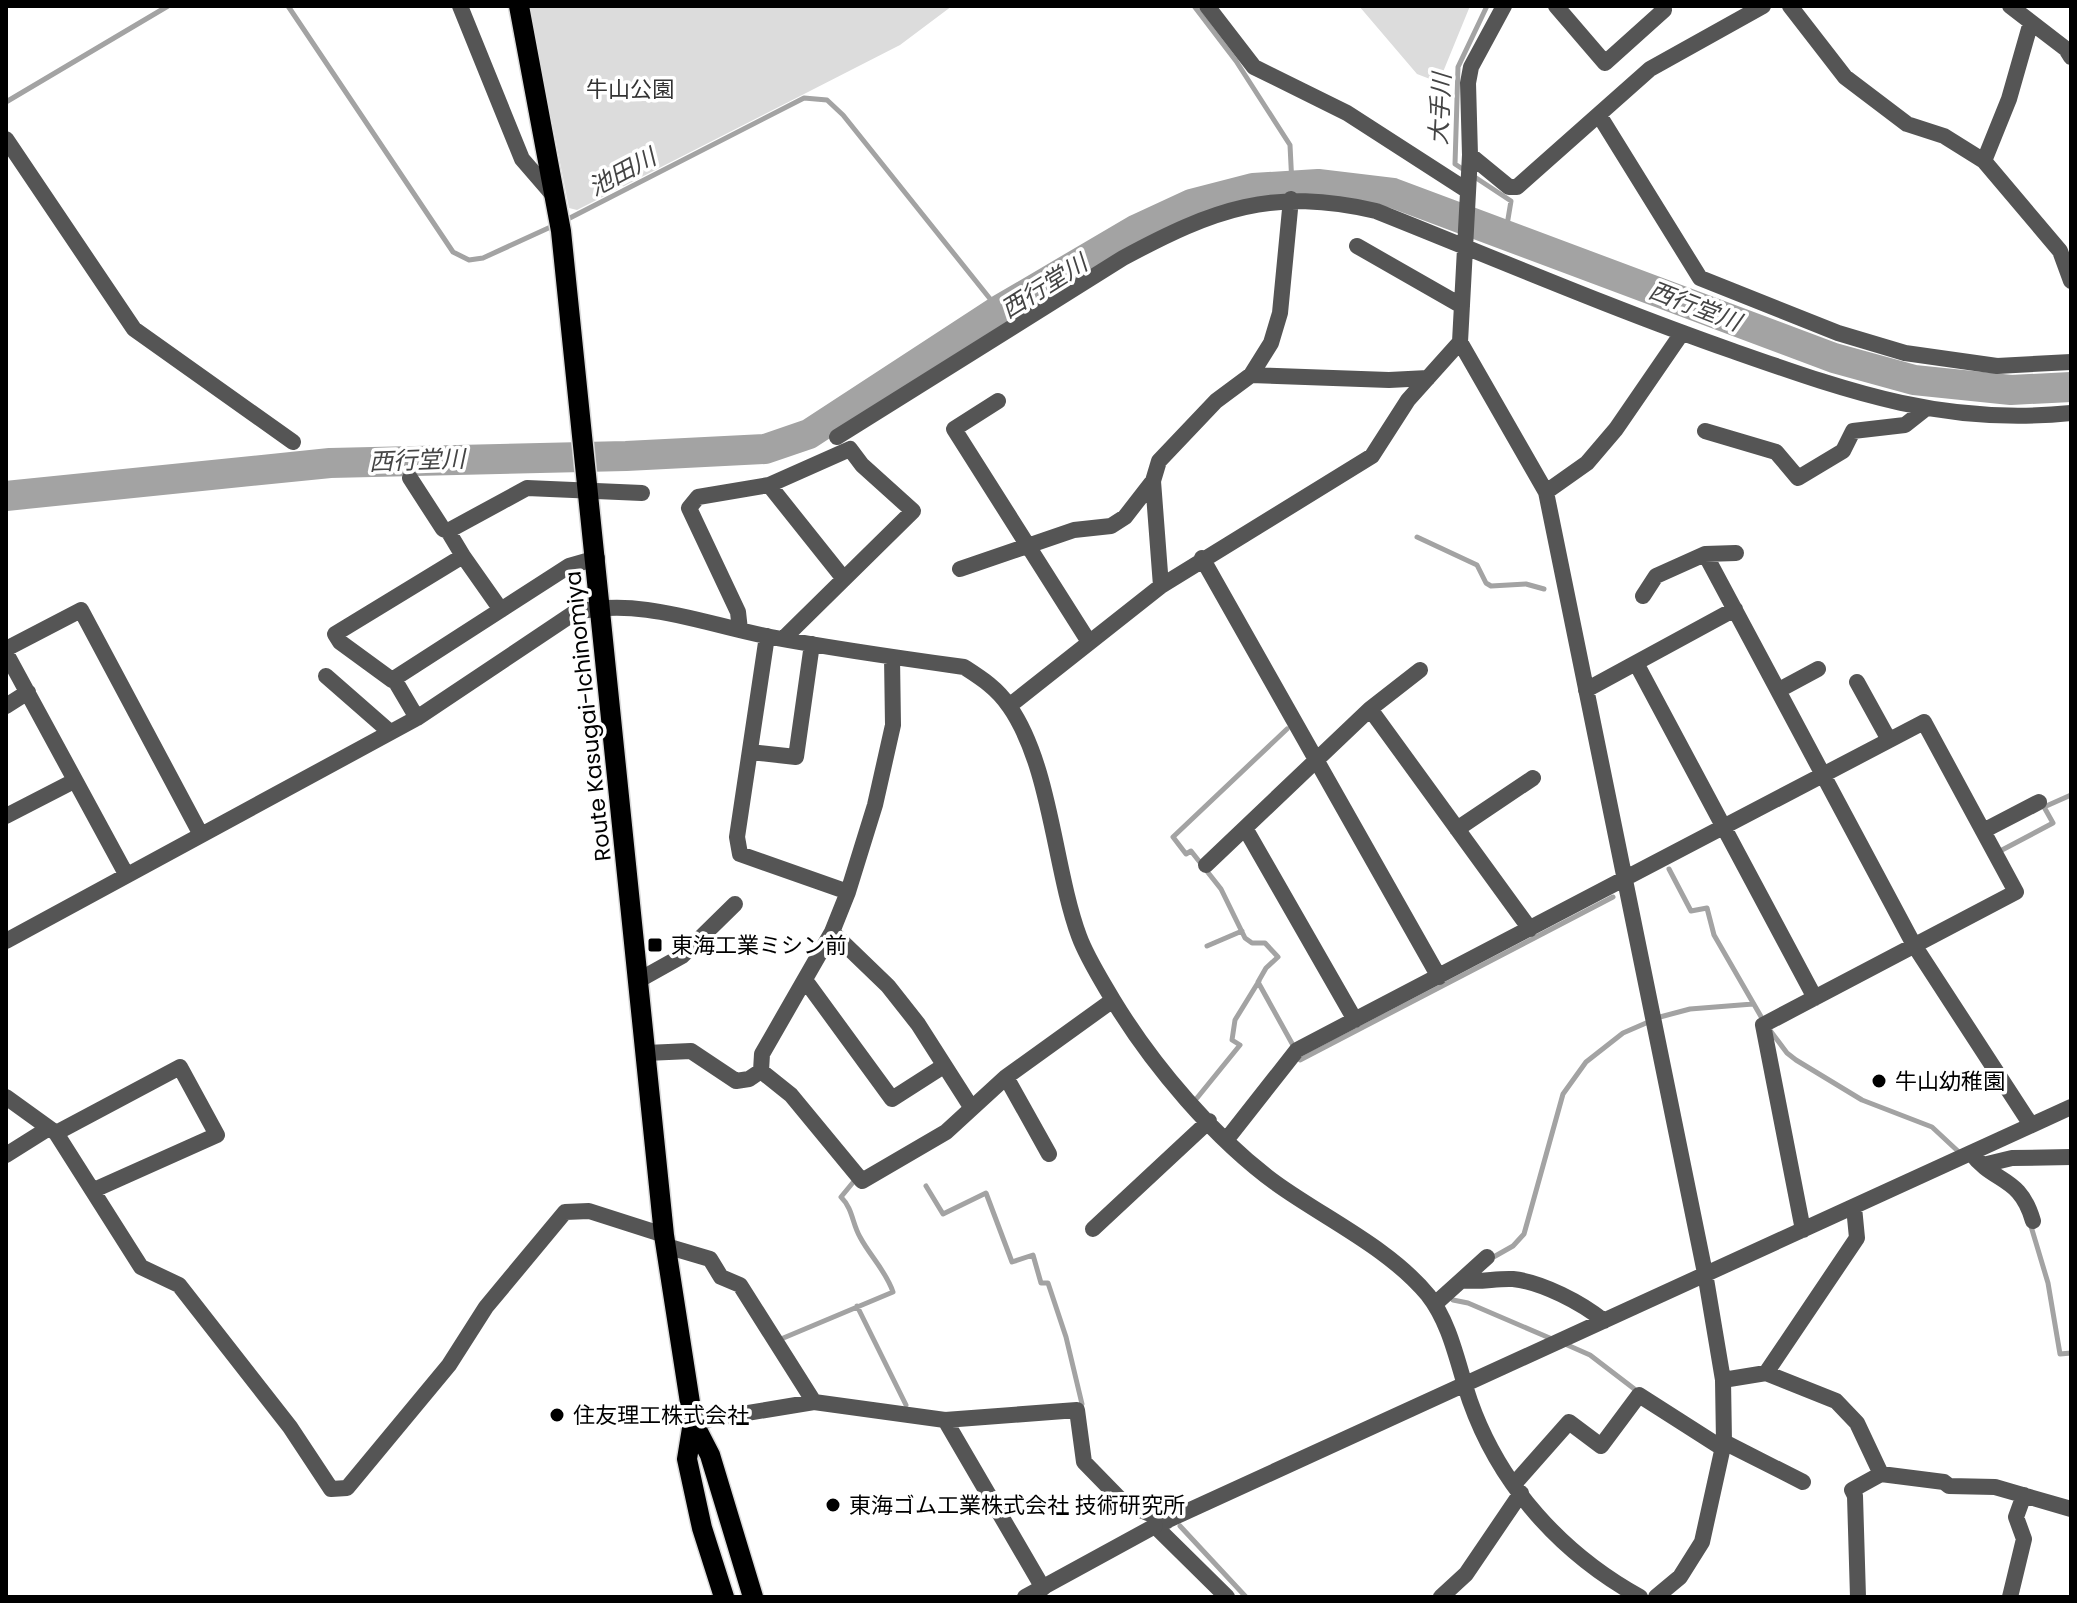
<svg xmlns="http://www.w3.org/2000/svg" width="2077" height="1603" viewBox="0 0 2077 1603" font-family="Poppins,'Noto Sans JP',sans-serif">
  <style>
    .green { fill: #dcdcdc }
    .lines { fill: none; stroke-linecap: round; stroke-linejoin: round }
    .stream { stroke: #a3a3a3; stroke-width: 5 }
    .river { stroke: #a3a3a3; stroke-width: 30 }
    .primary-casing { stroke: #dbdbdb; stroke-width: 23 }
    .minor { stroke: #555; stroke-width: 16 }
    .tertiary { stroke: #555; stroke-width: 16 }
    .primary { stroke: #000; stroke-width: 20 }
    .poi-dot { fill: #000; stroke: #fff; stroke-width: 3 }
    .labels { text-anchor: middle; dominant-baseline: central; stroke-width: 7; stroke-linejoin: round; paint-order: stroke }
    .park-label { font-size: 22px; fill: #333; stroke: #fff }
    .street-label { font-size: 22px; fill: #000; stroke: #fff }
    .poi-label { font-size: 22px; fill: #000; stroke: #fff; text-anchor: start }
    .water-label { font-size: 24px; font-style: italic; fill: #444; stroke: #fff }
  </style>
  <rect width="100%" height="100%" fill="#fff"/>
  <!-- green -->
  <path class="green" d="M 529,6 L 952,6 L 900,45 L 577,210 L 569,208 Z
    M 1359,6 L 1470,6 L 1443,72 L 1430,79 L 1417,74 Z"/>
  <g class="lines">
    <!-- stream -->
    <path class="stream" d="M 288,6 L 453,252 L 469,260 L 483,258 L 555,225
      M 1194,6 L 1236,61 L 1290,145 L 1292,185
      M 1487,6 L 1458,67 L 1455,164 L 1511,201 L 1505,237
      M 6,102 L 168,6
      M 564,221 L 804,98 L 827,100 L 843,115 L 999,310
      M 1417,537 L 1477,565 L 1486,583 L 1491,586 L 1526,584 L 1544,589
      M 1287,729 L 1173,837 L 1186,854 L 1191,851 L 1221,889 L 1245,938 L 1252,943 L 1265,943 L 1278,957 L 1266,968 L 1258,982 L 1294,1047
      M 2002,850 L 2053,823 L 2044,807 L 2071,795
      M 1669,869 L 1691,911 L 1707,908 L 1714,935 L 1763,1020
      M 1207,946 L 1242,931
      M 1769,1029 L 1787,1053 L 1796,1060 L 1862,1100 L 1932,1127 L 1961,1154
      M 1298,1056 L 1300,1060 L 1613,897
      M 1197,1098 L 1240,1045 L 1232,1040 L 1235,1020 L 1259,981
      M 926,1186 L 943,1214 L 986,1193 L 1012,1262 L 1033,1255 L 1041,1283 L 1048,1283 L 1066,1337 L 1082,1404
      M 2030,1223 L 2048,1283 L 2060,1354 L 2071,1353
      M 1490,1259 L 1513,1246 L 1524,1234 L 1563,1094 L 1586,1062 L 1623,1033 L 1660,1017 L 1690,1009 L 1753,1004
      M 1453,1300 L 1468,1303 L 1552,1339
      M 857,1306 L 906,1405
      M 781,1339 L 893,1292 C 886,1271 870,1256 860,1237 C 852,1223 853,1209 841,1197 L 855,1180
      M 1565,1344 L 1590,1355 L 1637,1391
      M 1180,1526 L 1246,1597"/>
    <!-- river -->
    <path class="river" d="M 6,496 L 330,463 L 626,456 L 765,449 L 809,434 L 999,310 L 1137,229 L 1191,204 L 1253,188 L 1318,184 L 1393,193 L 1834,358 L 1914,380 L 2011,390 L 2071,387"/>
    <defs>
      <path id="primary" d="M 519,6 L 561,231 L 664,1235 L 693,1422 L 710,1455 L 753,1597
        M 693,1422 L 687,1459 L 702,1528 L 724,1597"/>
    </defs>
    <!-- primary casing -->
    <use href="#primary" class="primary-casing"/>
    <!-- minor -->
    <path class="minor" d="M 460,6 L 522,159 L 554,196
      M 1207,6 L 1254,67 L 1347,113 L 1468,191
      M 1556,6 L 1605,63 L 1664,10 L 1661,6
      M 1790,6 L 1845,77 L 1907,124 L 1944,136 L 1984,161 L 2060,251 L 2071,281
      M 2010,6 L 2066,49 L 2071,57
      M 1599,115 L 1700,278 L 1838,333 L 1905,353 L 1997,366 L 2071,362
      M 6,139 L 134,329 L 293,442
      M 1470,155 L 1509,187 L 1517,187 L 1650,69 L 1763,6
      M 1984,161 L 2009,99 L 2031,22
      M 1357,246 L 1462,306
      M 1460,342 L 1546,492 L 1705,1273 L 1723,1380 L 1724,1442 L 1702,1542 L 1680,1577 L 1656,1597
      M 1251,375 L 1271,343 L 1280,313 L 1291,199
      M 998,401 L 954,429 L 1089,642
      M 1705,431 L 1776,452 L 1798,478 L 1843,451 L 1853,431 L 1905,425 L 1924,410
      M 837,437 L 1123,258 C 1214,209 1272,187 1376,211 C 1494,258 1613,309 1733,351 C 1850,392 1944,426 2071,413
      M 410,478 L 443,529 L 448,531
      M 769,485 L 844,579
      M 1546,492 L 1587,463 L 1616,429 L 1682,333
      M 1705,554 L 1914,945 L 2031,1125
      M 463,556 L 501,610
      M 597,558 L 569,566 L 392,680 L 340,642 L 335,634 L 463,556 L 448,531 L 527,488 L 642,493
      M 1202,558 L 1439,977
      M 960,569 L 1074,530 L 1111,526 L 1125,517 L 1153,481
      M 1161,586 L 1153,481 L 1159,461 L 1216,401 L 1251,375 L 1389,380 L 1428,378
      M 1643,596 L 1656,576 L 1705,554 L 1736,553
      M 740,630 L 738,612 L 689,508 L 698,497 L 769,485 L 850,449 L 862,465 L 913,511 L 783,639
      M 767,636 L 737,837 L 740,854 L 848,892
      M 6,649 L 81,610 L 200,833
      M 6,653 L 126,874
      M 1636,663 L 1815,998
      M 326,676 L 390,732
      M 394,679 L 417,718
      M 1857,682 L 1889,740
      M 1586,690 L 1735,609
      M 1779,690 L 1818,669
      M 6,706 L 28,692
      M 1009,706 L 1161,586 L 1372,456 L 1408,400 L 1460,342 L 1470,155 L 1468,83 L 1471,67 L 1504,6
      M 1370,709 L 1530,929
      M 750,752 L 796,757 L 812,644
      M 6,816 L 74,781
      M 1245,828 L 1355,1020
      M 1457,829 L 1533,778
      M 1983,831 L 2039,802
      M 1206,865 L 1370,709 L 1420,670
      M 832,932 L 888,986 L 918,1024 L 971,1107
      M 6,941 L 417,718 L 574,613 C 639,596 707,625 771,637 C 835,649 899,658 964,667 C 981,678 997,688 1009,706 C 1051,766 1054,868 1079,936 C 1087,958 1102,981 1113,1000 C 1153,1066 1215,1139 1277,1184 C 1326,1219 1389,1248 1428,1295 C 1451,1324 1458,1366 1470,1401 C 1500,1486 1562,1554 1640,1597
      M 639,980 L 682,956 L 735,904
      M 805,980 L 892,1099 L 942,1067
      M 646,1053 L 691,1051 L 736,1081 L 749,1079 L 761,1071 L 762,1054 L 832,932 L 848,892 L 875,805 L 893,725 L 892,657
      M 761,1071 L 791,1095 L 862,1181 L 946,1132 L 1006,1077 L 1113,1000
      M 1006,1077 L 1049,1154
      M 6,1097 L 49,1128
      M 56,1133 L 180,1067 L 217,1135 L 94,1190
      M 1227,1139 L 1297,1050 L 1924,722 L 2016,892 L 1763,1025 L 1803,1230
      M 1971,1153 C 1994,1184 2020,1175 2033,1221
      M 6,1155 L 49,1128 L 56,1133 L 141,1267 L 179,1285 L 290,1427 L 331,1489 L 347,1488 L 449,1365 L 486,1307 L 565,1212 L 589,1211 L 664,1235
      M 1983,1165 L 2012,1158 L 2071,1157
      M 1093,1229 L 1209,1121
      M 666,1246 L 710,1259 L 721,1277 L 740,1285 L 814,1402
      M 1463,1280 C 1480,1283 1495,1278 1513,1279 C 1542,1282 1582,1303 1604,1321
      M 1435,1304 L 1487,1257
      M 1766,1373 L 1857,1238 L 1854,1207
      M 1723,1380 L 1766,1373 L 1836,1401 L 1857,1423 L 1881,1474
      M 945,1420 L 1077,1410 L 1084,1462 L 1124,1503 L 1167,1521
      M 693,1422 L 814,1402 L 945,1420 L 1043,1588
      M 1724,1442 L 1803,1482
      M 1515,1483 L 1569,1422 L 1601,1446 L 1639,1395 L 1722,1448
      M 1227,1597 L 1155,1526 L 2071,1107
      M 1441,1597 L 1466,1574 L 1521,1493
      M 1858,1597 L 1855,1496 L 1852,1490 L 1881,1474 L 1944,1482 L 1949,1486 L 1995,1487 L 2071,1509
      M 2010,1597 L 2024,1539 L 2016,1517 L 2024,1495"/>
    <!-- tertiary -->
    <path class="tertiary" d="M 1025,1597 L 1155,1526"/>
    <!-- primary -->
    <use href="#primary" class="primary"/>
  </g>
  <!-- markers -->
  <g class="poi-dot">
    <rect x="647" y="937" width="16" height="16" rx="4"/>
    <circle cx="1879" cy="1081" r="8"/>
    <circle cx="557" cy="1415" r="8"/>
    <circle cx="833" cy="1505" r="8"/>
  </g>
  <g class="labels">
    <!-- park labels -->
    <g class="park-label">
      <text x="630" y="89">牛山公園</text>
    </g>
    <!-- street labels -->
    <g class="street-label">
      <text transform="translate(588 716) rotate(-96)">Route Kasugai-Ichinomiya</text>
    </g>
    <!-- poi labels -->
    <g class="poi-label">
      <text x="671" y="945">東海工業ミシン前</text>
      <text x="1895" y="1081">牛山幼稚園</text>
      <text x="573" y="1415">住友理工株式会社</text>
      <text x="849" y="1505">東海ゴム工業株式会社 技術研究所</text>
    </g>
    <!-- water labels -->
    <g class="water-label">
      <text transform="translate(1440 109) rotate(-87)">大手川</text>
      <text transform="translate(622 172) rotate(-28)">池田川</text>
      <text transform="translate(1044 286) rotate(-32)">西行堂川</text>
      <text transform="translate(1695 306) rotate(21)">西行堂川</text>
      <text transform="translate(417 460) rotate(-2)">西行堂川</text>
    </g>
  </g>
  <!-- border -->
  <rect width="2077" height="1603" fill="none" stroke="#000000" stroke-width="16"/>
</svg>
